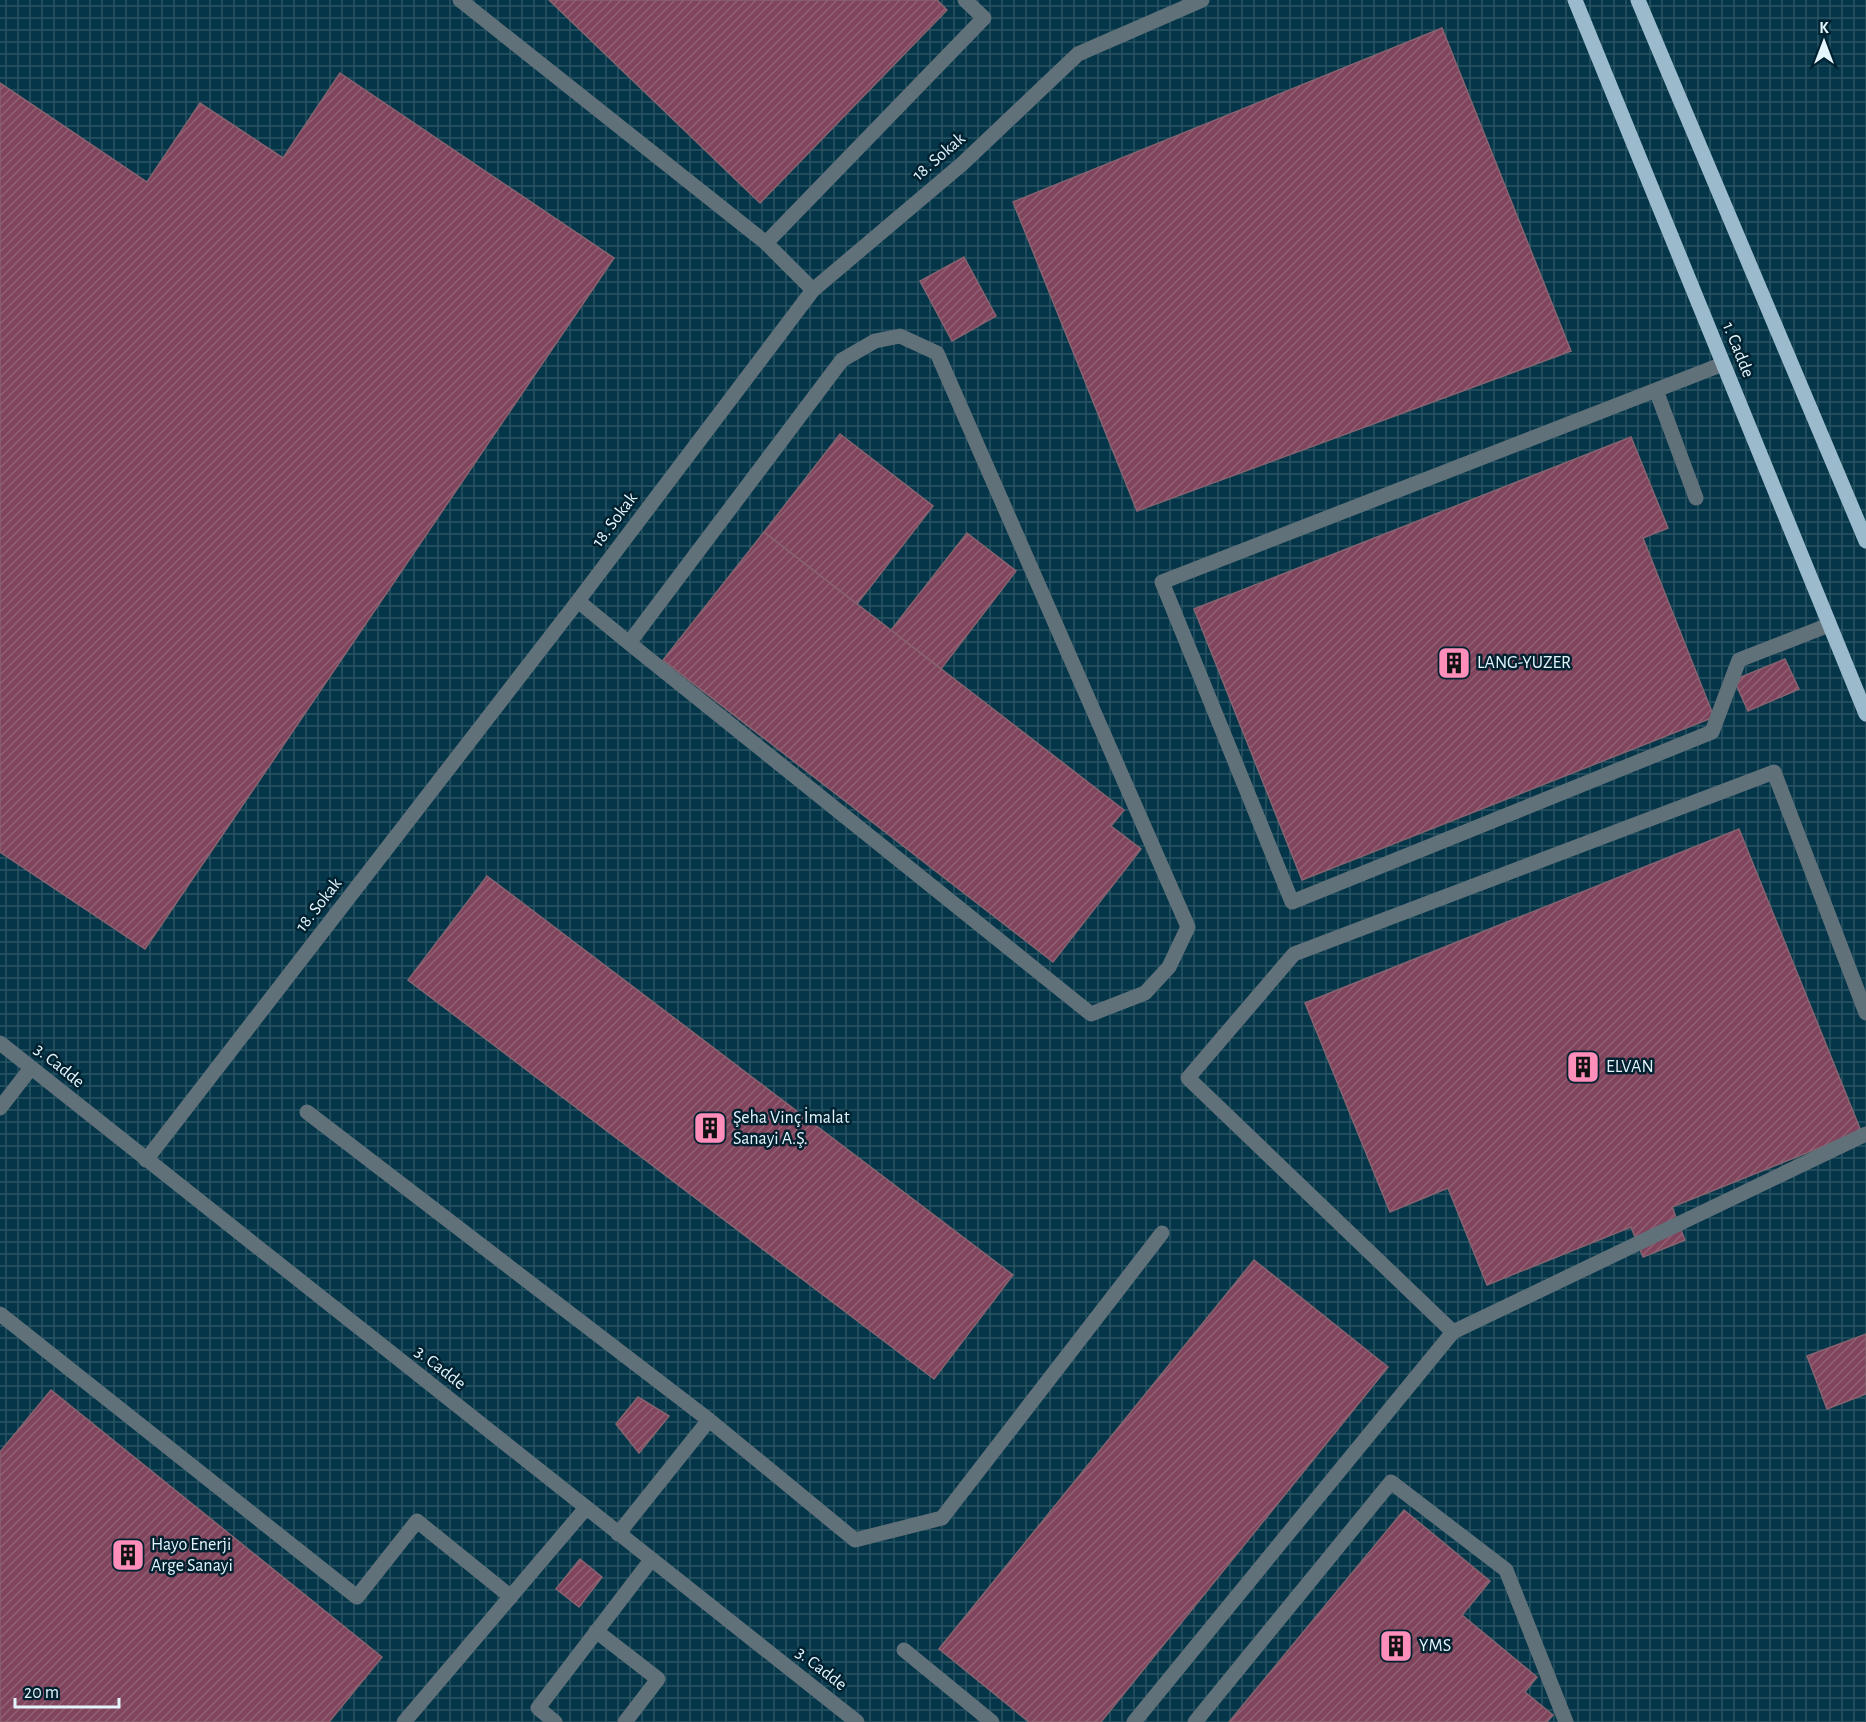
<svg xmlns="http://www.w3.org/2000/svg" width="1866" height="1722" viewBox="0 0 1866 1722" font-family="'Alegreya Sans',sans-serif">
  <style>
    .industrial { fill: url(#industrial-grid) }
    .building { fill: url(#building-hatch); stroke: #876370; stroke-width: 1.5 }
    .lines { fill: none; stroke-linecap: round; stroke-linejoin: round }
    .minor { stroke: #617179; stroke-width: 15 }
    .major { stroke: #9bbbcc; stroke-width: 15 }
    .labels { text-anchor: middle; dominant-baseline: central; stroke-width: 5; stroke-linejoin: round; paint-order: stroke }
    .street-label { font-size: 18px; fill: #e5f5fd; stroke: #002130 }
    .poi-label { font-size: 18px; fill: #e5f5fd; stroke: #002130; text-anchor: start }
  </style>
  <defs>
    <pattern id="industrial-grid" width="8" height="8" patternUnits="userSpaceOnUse" patternTransform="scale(1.5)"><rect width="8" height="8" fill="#053548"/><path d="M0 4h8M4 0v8" fill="none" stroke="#295363"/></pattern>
    <pattern id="building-hatch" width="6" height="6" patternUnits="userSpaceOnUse" patternTransform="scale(1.5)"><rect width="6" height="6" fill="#80455c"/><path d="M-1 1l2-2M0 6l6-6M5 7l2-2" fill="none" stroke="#926074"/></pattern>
  </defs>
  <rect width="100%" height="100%" fill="#062b3b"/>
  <!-- industrial -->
  <path class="industrial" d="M 0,0 L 1866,0 L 1866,1722 L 0,1722 Z"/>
  <!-- building -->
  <path class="building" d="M 549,0 L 937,0 L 947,10 L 760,203 Z
    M 1442,28 L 1571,351 L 1137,511 L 1013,202 Z
    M 340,73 L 614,258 L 145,949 L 0,852 L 0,83 L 147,182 L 200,103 L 283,158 Z
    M 964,257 L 996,316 L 952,341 L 920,281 Z
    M 840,434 L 933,506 L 857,604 L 764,532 Z
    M 1631,437 L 1668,528 L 1643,538 L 1714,717 L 1302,880 L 1194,609 Z
    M 764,532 L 1124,810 L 1111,826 L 1141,849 L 1053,962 L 663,660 Z
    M 967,533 L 1016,571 L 941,669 L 891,630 Z
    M 1785,659 L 1799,689 L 1748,711 L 1734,680 Z
    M 1739,829 L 1861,1131 L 1672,1207 L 1685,1240 L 1643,1257 L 1631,1227 L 1487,1285 L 1448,1188 L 1390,1212 L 1305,1003 Z
    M 487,876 L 1013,1275 L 934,1379 L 408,980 Z
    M 1254,1260 L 1388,1367 L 1101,1722 L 1029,1722 L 939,1649 Z
    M 1866,1334 L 1866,1394 L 1827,1409 L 1807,1356 Z
    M 51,1390 L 382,1657 L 329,1722 L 0,1722 L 0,1452 Z
    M 638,1397 L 669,1416 L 639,1453 L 616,1424 Z
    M 1404,1510 L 1490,1581 L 1462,1615 L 1537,1677 L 1525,1692 L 1553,1715 L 1547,1722 L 1229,1722 Z
    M 580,1559 L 602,1577 L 579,1607 L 556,1589 Z"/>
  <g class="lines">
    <!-- minor -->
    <path class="minor" d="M 460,0 L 766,243 L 813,290
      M 766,243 L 984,18 L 965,0
      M 1723,364 L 1162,582 L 1292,902 L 1712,732 L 1739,660 L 1829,625
      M 1656,390 L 1696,498
      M 578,601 L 629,643 L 1091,1014 L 1145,993 L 1169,967 L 1188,927 L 937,353 L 900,336 L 875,341 L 842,360 L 629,643
      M 0,1043 L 857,1722
      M 0,1108 L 31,1068
      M 307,1112 L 709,1420 L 855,1540 L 942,1518 L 1162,1233
      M 146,1160 L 578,601 L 813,290 L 962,164 L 1078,54 L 1202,0
      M 0,1314 L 357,1597 L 417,1521 L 511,1597
      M 1453,1332 L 1188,1078 L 1294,954 L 1774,772 L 1866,1013
      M 618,1534 L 709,1420
      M 596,1631 L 658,1679 L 625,1722
      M 904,1650 L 992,1722
      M 404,1722 L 586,1508
      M 555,1722 L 538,1708 L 651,1560
      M 1134,1722 L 1453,1332 L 1866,1134
      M 1195,1722 L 1391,1482 L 1506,1570 L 1566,1722"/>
    <!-- major -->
    <path class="major" d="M 1575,0 L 1866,714
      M 1638,0 L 1866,541"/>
  </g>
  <!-- icons -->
  <defs>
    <symbol id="building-square" viewBox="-11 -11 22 22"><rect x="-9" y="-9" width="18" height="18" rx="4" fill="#ff8eba" stroke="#002130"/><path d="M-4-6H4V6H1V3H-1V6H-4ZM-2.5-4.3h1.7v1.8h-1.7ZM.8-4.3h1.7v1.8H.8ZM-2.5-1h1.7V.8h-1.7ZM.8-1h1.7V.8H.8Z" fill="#111"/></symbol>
  </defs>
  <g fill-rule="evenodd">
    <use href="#building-square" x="1435" y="644" width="38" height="38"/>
    <use href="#building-square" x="1564" y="1048" width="38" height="38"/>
    <use href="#building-square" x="691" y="1109" width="38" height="38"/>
    <use href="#building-square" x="109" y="1536" width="38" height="38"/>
    <use href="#building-square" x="1377" y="1627" width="38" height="38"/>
  </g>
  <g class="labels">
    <!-- street labels -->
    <g class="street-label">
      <text transform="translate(939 157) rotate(-41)">18. Sokak</text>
      <text transform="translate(1738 350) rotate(68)">1. Cadde</text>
      <text transform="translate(615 520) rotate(-53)">18. Sokak</text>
      <text transform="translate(319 905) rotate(-52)">18. Sokak</text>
      <text transform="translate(59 1066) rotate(39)">3. Cadde</text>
      <text transform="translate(440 1368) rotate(38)">3. Cadde</text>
      <text transform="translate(821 1669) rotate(38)">3. Cadde</text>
    </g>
    <!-- poi labels -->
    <g class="poi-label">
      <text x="1477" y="663">LANG-YUZER</text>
      <text x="1606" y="1067">ELVAN</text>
      <text x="733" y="1118">Şeha Vinç İmalat<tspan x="733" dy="21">Sanayi A.Ş.</tspan></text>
      <text x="151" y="1545">Hayo Enerji<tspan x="151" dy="21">Arge Sanayi</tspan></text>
      <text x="1419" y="1646">YMS</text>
    </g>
  </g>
  <!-- north arrow -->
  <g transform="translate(1824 42)" stroke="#002130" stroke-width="4.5" paint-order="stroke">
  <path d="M0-4.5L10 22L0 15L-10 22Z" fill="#e5f5fd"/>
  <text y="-9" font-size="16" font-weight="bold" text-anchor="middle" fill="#e5f5fd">K</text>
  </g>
  <!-- scale -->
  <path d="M15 1698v9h104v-9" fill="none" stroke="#e5f5fd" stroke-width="3"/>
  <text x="24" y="1698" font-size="18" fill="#e5f5fd" stroke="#002130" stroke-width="4.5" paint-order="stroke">20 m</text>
</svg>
